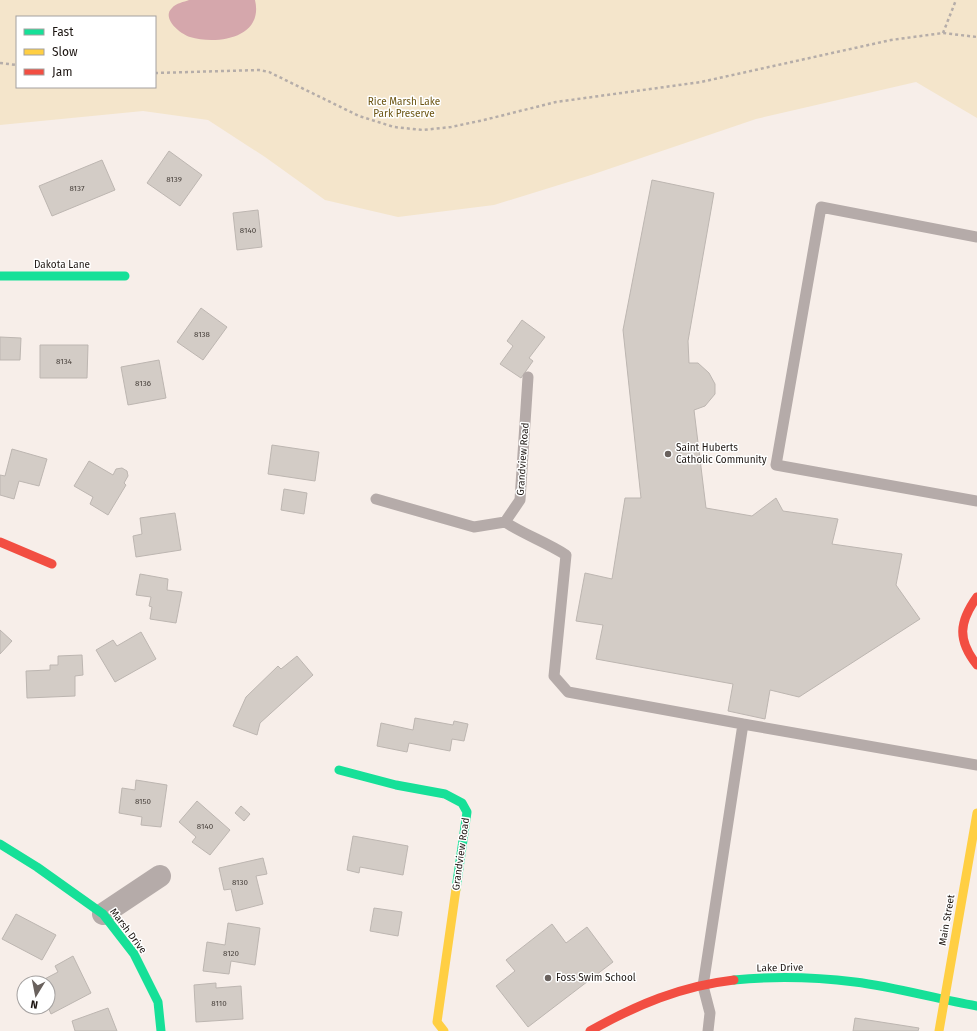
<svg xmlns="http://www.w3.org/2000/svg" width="977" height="1031" viewBox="0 0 977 1031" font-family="'Fira Sans',sans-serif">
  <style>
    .green { fill: #f4e5cb; fill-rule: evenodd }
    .water { fill: #d5a7ac }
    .building { fill: #d3ccc6; stroke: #bdb6b1 }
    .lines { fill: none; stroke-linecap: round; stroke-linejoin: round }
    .path { stroke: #b5ada9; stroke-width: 2.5; stroke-dasharray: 3 3; stroke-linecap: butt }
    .lane { stroke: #b5aba9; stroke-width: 11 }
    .street { stroke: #b5aba9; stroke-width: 22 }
    .fast { stroke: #16e098; stroke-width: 9 }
    .slow { stroke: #ffcf43; stroke-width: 9 }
    .jam { stroke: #f24e42; stroke-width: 9 }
    .poi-dot { fill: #69615d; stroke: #fff; stroke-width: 1.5 }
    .labels { text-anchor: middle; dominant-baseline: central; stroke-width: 3; stroke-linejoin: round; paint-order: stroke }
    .number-label { font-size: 8px; fill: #4a433e }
    .park-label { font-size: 10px; fill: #6b5412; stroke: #fff }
    .street-label { font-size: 10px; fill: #1c1511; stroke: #fff }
    .poi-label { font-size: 10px; fill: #1c1511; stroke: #fff; text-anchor: start }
  </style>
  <rect width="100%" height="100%" fill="#f7eee9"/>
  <!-- green -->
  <path class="green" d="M 0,0 L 977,0 L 977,118 L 916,82 L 756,119 L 591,175 L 494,205 L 398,217 L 325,200 L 265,157 L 208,120 L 143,111 L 0,125 ZM 17,17 L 155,17 L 155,87 L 17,87 Z"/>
  <!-- water -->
  <path class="water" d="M 189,0 L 255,0 C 264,38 217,45 190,37 C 180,34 161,18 172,8 C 176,3 184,2 189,0 Z"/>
  <!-- building -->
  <path class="building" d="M 169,151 L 202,175 L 180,206 L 147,183 Z
    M 102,160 L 115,190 L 52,216 L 39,186 Z
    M 652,180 L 714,193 L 688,341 L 689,363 L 698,363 L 709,373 L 715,384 L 715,394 L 705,406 L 694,410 L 706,508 L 752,516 L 776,498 L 783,511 L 838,519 L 832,544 L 902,554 L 896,585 L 920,619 L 799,697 L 770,690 L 765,719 L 728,711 L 733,684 L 596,659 L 603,625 L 576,621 L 585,573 L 612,579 L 625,498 L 641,498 L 623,330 Z
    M 258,210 L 262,247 L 237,250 L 233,213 Z
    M 201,308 L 227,327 L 203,360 L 177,342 Z
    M 522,320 L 545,337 L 529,358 L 533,361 L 521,378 L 500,364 L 513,346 L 507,341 Z
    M 0,337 L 21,338 L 20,360 L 0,360 Z
    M 40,345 L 88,345 L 87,378 L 40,378 Z
    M 159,360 L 166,398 L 128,405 L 121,367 Z
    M 272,445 L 319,452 L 315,481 L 268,474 Z
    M 12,449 L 47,459 L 39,486 L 19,481 L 14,499 L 0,495 L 0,475 L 5,476 Z
    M 89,461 L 113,475 L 116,469 L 122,468 L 127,471 L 128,476 L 124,483 L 126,485 L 108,515 L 90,504 L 93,497 L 74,486 Z
    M 284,489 L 307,493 L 304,514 L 281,510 Z
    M 175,513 L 181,550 L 136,557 L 133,536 L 142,534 L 140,518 Z
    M 140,574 L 168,579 L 167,590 L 182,592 L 176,623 L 150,619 L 152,607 L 149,606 L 151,597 L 136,595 Z
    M 0,630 L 12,641 L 0,654 Z
    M 141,632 L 156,659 L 115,682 L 96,650 L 113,640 L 117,646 Z
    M 82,655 L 83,675 L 75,676 L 75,696 L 27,698 L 26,671 L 50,670 L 50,665 L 58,665 L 58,656 Z
    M 297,656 L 313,675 L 260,723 L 257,735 L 233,726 L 246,697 L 278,666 L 281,669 Z
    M 415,718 L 453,725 L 454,721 L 468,724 L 464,741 L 452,739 L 450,751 L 409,743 L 407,752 L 377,746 L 381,723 L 413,730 Z
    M 136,780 L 167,785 L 161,827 L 141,825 L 142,817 L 119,813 L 122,788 L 135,790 Z
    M 197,801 L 230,830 L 210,855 L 192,842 L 196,837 L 179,822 Z
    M 241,806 L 250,814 L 244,821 L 235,813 Z
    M 353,836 L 408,846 L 403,875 L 360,867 L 359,873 L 347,870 Z
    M 263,858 L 267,874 L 256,876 L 263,904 L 236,911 L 231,889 L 224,890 L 219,868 Z
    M 374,908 L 402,912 L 398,936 L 370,931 Z
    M 16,914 L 56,935 L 42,960 L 2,939 Z
    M 228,923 L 260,928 L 255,965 L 231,961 L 229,974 L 203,971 L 207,942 L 225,945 Z
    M 552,924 L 566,943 L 587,927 L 613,962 L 528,1027 L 496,986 L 515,971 L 506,960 Z
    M 73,956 L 91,993 L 51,1014 L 48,1007 L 48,983 L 37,983 L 58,972 L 55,966 Z
    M 216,983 L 216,988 L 241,986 L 243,1019 L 196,1022 L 194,985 Z
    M 108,1008 L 117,1031 L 75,1031 L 72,1021 Z
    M 855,1018 L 919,1028 L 918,1031 L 853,1031 Z"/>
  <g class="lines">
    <!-- path -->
    <path class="path" d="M 943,33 L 956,0
      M 0,63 L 17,65
      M 155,73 L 259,70 L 269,72 L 359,116 L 394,127 L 423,130 L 451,127 L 484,120 L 556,102 L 701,82 L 891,40 L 943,33 L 977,37"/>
    <!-- lane -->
    <path class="lane" d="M 977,237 L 821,207 L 776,465 L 977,501
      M 376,499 L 474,527 L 505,522 L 520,500 L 528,377
      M 505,522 C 525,535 546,542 566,555 L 554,676 L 568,692 L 743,724
      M 708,1031 L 710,1013 L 703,986 L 743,724 L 977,765"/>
    <!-- street -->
    <path class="street" d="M 103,914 L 160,876"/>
    <!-- fast -->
    <path class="fast" d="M 0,276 L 125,276
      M 339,770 L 396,785 L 445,794 L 462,803 L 467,812 L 456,889
      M 0,844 L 37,867 L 103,914 L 134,954 L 158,1002 L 161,1031
      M 734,980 C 774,976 815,977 855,982 C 896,987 936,999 977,1006"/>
    <!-- slow -->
    <path class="slow" d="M 444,1031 L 437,1022 L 456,889
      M 939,1031 L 977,813"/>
    <!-- jam -->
    <path class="jam" d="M 0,542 L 52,564
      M 977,597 C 959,622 957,640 977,665
      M 590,1031 C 636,1005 681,986 734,980"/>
  </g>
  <!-- markers -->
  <g class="poi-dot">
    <circle cx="668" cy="454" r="4"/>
    <circle cx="548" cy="978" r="4"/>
  </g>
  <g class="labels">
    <!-- number labels -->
    <g class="number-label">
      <text x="174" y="179">8139</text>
      <text x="77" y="188">8137</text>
      <text x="248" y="230">8140</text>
      <text x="202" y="334">8138</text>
      <text x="64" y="361">8134</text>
      <text x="143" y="383">8136</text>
      <text x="143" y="801">8150</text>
      <text x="205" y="826">8140</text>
      <text x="240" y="882">8130</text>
      <text x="231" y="953">8120</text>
      <text x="219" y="1003">8110</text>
    </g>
    <!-- park labels -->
    <g class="park-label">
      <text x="404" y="102">Rice Marsh Lake<tspan x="404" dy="12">Park Preserve</tspan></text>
    </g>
    <!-- street labels -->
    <g class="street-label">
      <text x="62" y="265">Dakota Lane</text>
      <text transform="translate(523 459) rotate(-86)">Grandview Road</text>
      <text transform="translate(461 854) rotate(-82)">Grandview Road</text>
      <text transform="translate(947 920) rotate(-80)">Main Street</text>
      <text transform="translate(128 931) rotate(53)">Marsh Drive</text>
      <text transform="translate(780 968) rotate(-1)">Lake Drive</text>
    </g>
    <!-- poi labels -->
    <g class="poi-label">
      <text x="676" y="448">Saint Huberts<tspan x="676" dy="12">Catholic Community</tspan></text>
      <text x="556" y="978">Foss Swim School</text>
    </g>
  </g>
  <!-- legend -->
  <rect x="16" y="16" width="140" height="72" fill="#ffffff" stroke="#a4a1a0"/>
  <rect x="24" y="29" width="20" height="6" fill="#16e098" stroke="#a4a1a0"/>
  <text x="52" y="36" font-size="12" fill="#1c1511">Fast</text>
  <rect x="24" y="49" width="20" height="6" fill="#ffcf43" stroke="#a4a1a0"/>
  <text x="52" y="56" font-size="12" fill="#1c1511">Slow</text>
  <rect x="24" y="69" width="20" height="6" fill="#f24e42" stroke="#a4a1a0"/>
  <text x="52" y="76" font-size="12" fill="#1c1511">Jam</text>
  <!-- north arrow -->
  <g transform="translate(36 995) rotate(190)"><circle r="19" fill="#ffffff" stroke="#a4a1a0"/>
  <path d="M0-3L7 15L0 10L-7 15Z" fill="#69615d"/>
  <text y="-6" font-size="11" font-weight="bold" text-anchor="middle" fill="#1c1511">N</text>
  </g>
</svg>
